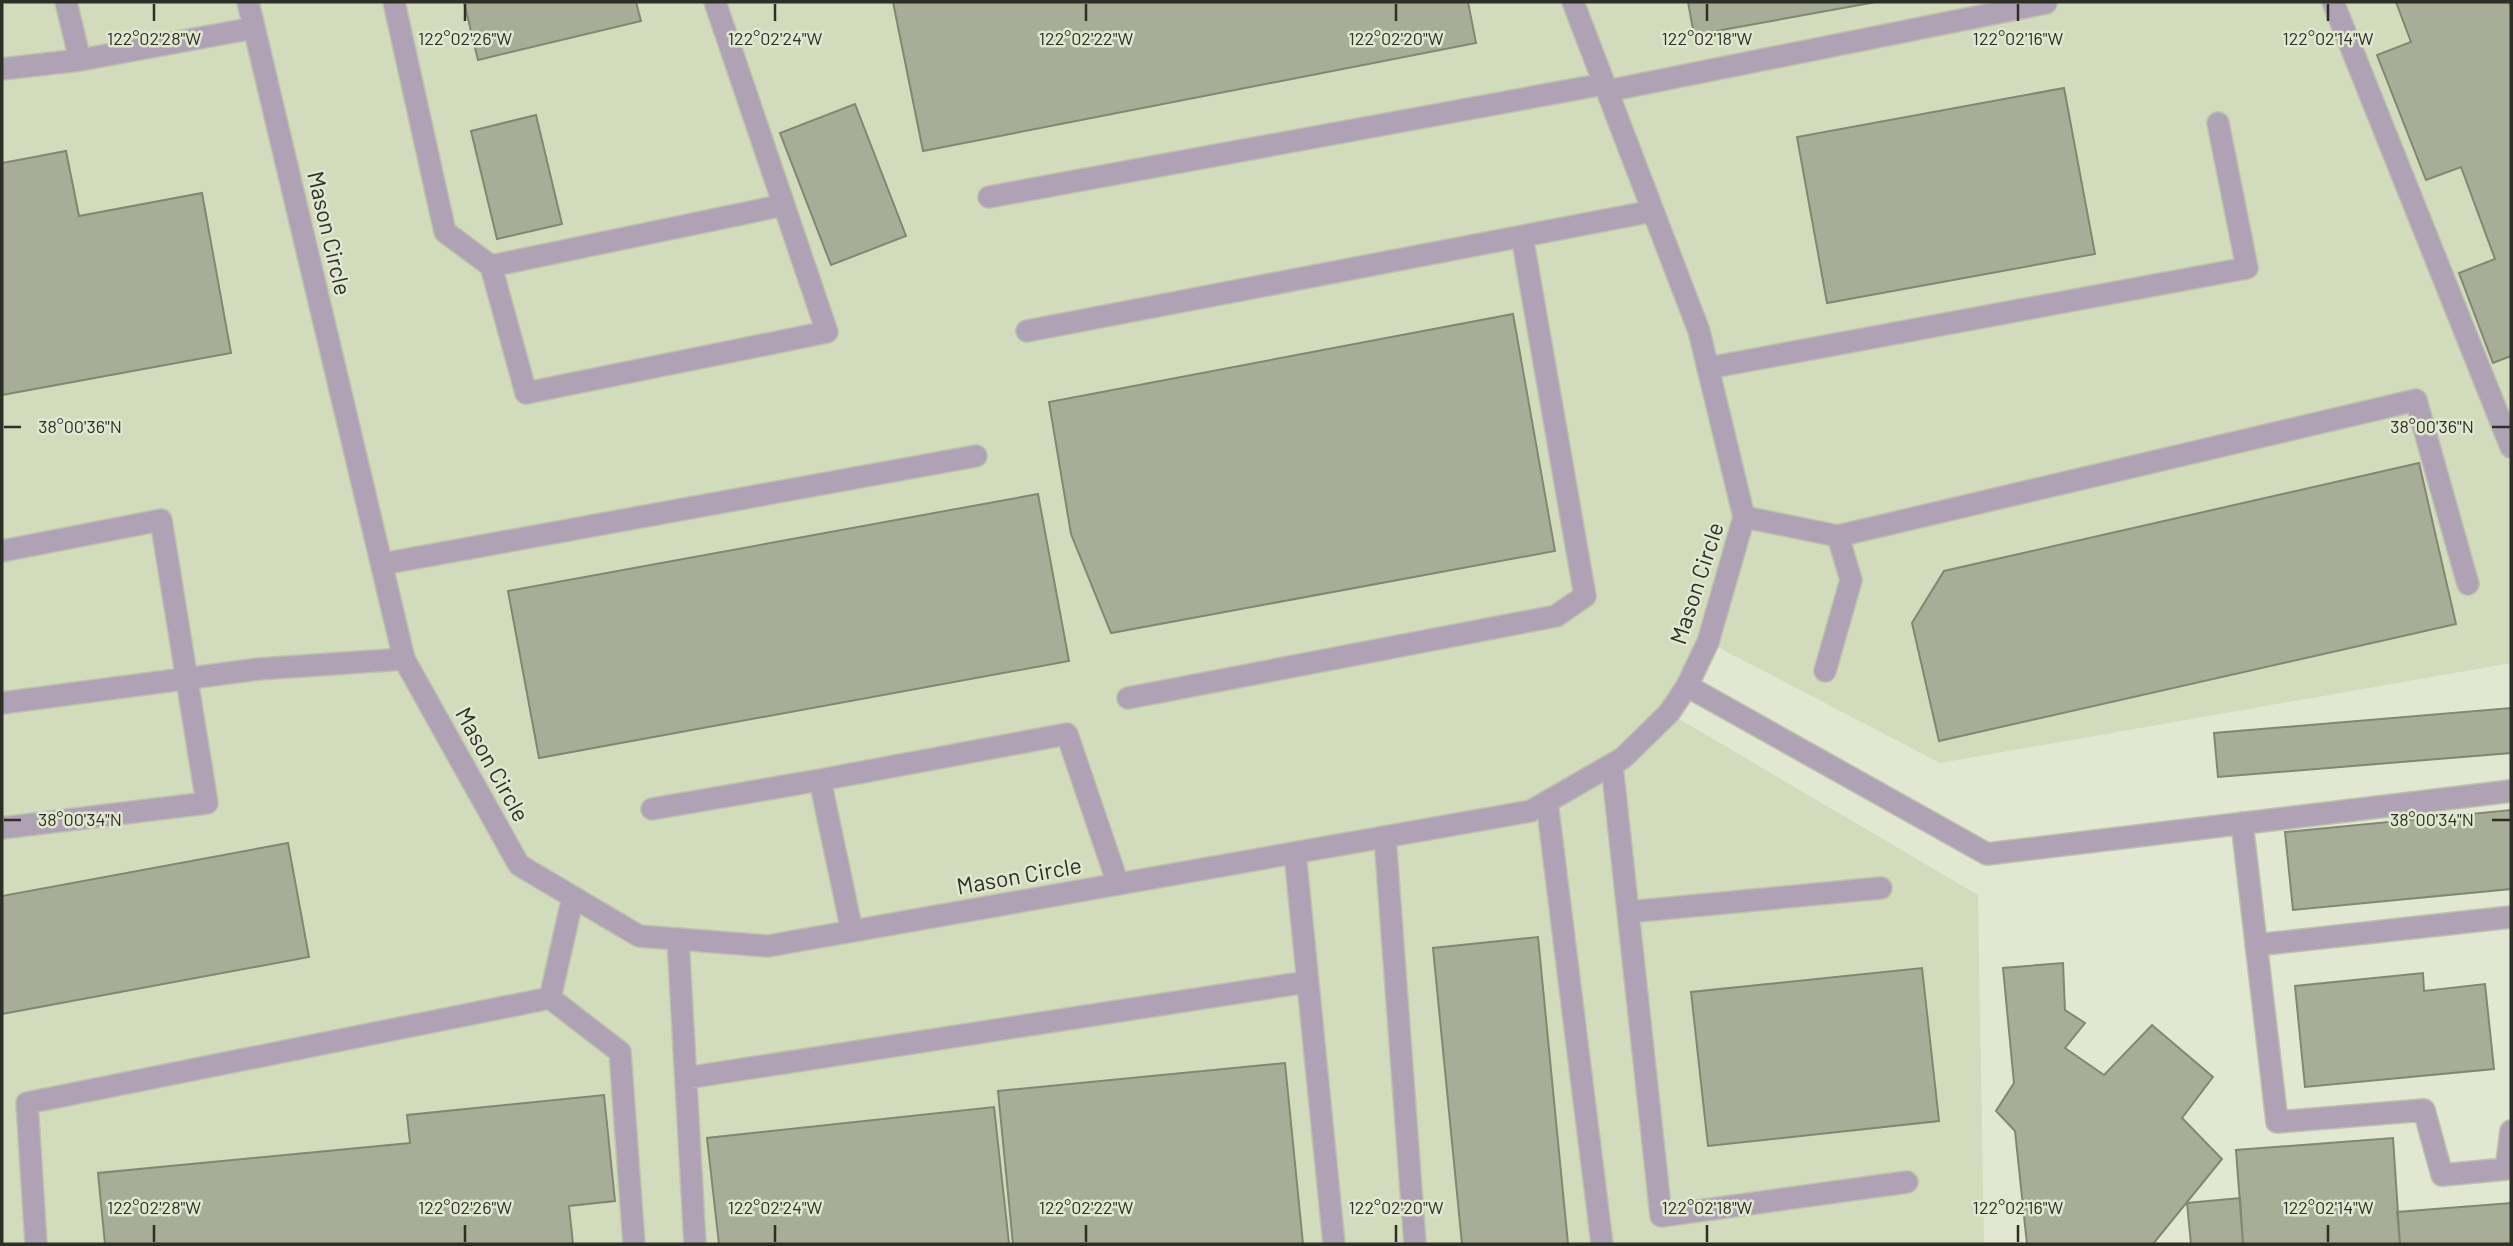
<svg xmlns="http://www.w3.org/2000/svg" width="2513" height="1246" viewBox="0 0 2513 1246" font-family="Barlow,sans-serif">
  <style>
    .built { fill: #d3dbbd }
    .building { fill: #a7ad97; stroke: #828772; stroke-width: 2 }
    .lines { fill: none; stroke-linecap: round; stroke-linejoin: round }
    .service-casing { stroke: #bdc2ae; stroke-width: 24 }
    .minor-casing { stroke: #bdc2ae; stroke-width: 24 }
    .service { stroke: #b0a2b5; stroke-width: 21 }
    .minor { stroke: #b0a2b5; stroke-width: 21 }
    .ticks { fill: none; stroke: #2e3027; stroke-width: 2.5 }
    .labels { text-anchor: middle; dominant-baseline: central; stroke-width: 5; stroke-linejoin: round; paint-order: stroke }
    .street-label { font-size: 23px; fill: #2e3027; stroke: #e1e7d0 }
    .ticks-label { font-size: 18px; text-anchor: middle; fill: #2e3027; stroke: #e1e7d0; stroke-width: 5; stroke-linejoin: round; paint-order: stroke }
  </style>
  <rect width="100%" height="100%" fill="#e1e7d0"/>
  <!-- built -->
  <path class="built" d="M 2,2 L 2511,2 L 2511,663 L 1940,763 L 1708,642 L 1669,713 L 1978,895 L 1984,1244 L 2,1244 Z"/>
  <!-- building -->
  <path class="building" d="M 464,2 L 636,2 L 641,21 L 478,60 Z
    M 893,2 L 1468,2 L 1476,43 L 923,151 Z
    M 1688,2 L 1876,2 L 1694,35 Z
    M 2396,2 L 2511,2 L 2511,356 L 2493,363 L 2459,273 L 2495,259 L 2461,167 L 2426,180 L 2377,55 L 2411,42 Z
    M 2064,88 L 2095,254 L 1827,303 L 1797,137 Z
    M 855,104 L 906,236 L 831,265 L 780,133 Z
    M 536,115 L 562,224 L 497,239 L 471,131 Z
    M 66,151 L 79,216 L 202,193 L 231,353 L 2,395 L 2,163 Z
    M 1513,314 L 1555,551 L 1111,633 L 1071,534 L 1049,402 Z
    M 2419,463 L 2456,624 L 1939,741 L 1912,623 L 1944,571 Z
    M 1038,494 L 1069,661 L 539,758 L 508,591 Z
    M 2511,708 L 2511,753 L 2218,777 L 2214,733 Z
    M 2511,810 L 2511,889 L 2293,910 L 2285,832 Z
    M 288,843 L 309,957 L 2,1014 L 2,896 Z
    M 1538,937 L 1568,1244 L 1462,1244 L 1433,948 Z
    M 2063,963 L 2065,1010 L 2085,1023 L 2065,1048 L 2104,1075 L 2152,1025 L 2213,1077 L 2182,1118 L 2222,1159 L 2153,1244 L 2027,1244 L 2015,1131 L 1996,1111 L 2014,1083 L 2003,968 Z
    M 1922,968 L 1939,1121 L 1708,1146 L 1691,992 Z
    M 2423,973 L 2424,991 L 2485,984 L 2494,1069 L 2305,1087 L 2295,986 Z
    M 1285,1063 L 1303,1244 L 1013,1244 L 998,1091 Z
    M 604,1095 L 615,1201 L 569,1206 L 573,1244 L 105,1244 L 98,1173 L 410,1143 L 407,1115 Z
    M 994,1107 L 1009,1244 L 719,1244 L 707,1138 Z
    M 2393,1138 L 2400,1244 L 2243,1244 L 2236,1150 Z
    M 2240,1198 L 2243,1244 L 2191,1244 L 2187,1203 Z
    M 2511,1203 L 2511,1244 L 2400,1244 L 2397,1212 Z"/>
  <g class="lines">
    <defs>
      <path id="service" d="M 66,2 L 80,60 L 254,28
        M 394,2 L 445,232 L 491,266
        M 715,2 L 827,332 L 526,393 L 491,266 L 784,205
        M 2333,2 L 2511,447
        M 2,69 L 80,60
        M 1607,91 L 2046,3
        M 989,197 L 1604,84
        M 1027,331 L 1653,211
        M 1708,368 L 2247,268 L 2218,123
        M 1744,517 L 1838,536 L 2416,400 L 2468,584
        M 2,551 L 161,520 L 207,803 L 2,828
        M 382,564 L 976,456
        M 1825,671 L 1851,580 L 1838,536
        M 1687,686 L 1987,854 L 2511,791
        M 1128,698 L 1556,616 L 1585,596 L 1522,236
        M 2,703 L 259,669 L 404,659
        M 1612,765 L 1661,1216 L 1907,1182
        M 820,780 L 1067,734 L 1118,884
        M 1547,802 L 1602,1244
        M 652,809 L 820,780 L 852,931
        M 2242,823 L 2277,1122 L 2424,1110 L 2442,1175 L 2506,1169 L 2511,1131
        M 1385,837 L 1415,1244
        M 1295,853 L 1334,1244
        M 1628,912 L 1881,888
        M 678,939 L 695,1244
        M 2256,945 L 2511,917
        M 550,998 L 573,897
        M 686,1078 L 1307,982
        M 36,1244 L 27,1103 L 550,998 L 620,1052 L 634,1244"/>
      <path id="minor" d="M 248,2 L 404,659 L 519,865 L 639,936 L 768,946 L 1531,811 L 1623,758 L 1669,713 L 1687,686 L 1708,642 L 1744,517 L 1699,331 L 1573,2"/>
    </defs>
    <!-- service casing -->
    <use href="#service" class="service-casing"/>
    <!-- minor casing -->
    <use href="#minor" class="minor-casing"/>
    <!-- service -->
    <use href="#service" class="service"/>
    <!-- minor -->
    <use href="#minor" class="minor"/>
  </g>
  <!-- ticks -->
  <path class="ticks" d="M 154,4 L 154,21M 465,4 L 465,21M 775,4 L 775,21M 1086,4 L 1086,21M 1396,4 L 1396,21M 1707,4 L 1707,21M 2018,4 L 2018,21M 2328,4 L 2328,21M 4,427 L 21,427M 2492,427 L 2510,427M 4,820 L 21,820M 2492,820 L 2510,820M 154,1225 L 154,1242M 465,1225 L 465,1242M 775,1225 L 775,1242M 1086,1225 L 1086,1242M 1396,1225 L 1396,1242M 1707,1225 L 1707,1242M 2018,1225 L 2018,1242M 2328,1225 L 2328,1242"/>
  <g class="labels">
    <!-- street labels -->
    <g class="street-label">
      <text transform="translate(330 233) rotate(77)">Mason Circle</text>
      <text transform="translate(1696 583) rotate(-72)">Mason Circle</text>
      <text transform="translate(493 764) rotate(61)">Mason Circle</text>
      <text transform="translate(1019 875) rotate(-10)">Mason Circle</text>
    </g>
  </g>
  <g class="ticks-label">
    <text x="154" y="45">122°02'28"W</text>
    <text x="465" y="45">122°02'26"W</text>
    <text x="775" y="45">122°02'24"W</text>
    <text x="1086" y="45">122°02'22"W</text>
    <text x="1396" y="45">122°02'20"W</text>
    <text x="1707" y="45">122°02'18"W</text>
    <text x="2018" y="45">122°02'16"W</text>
    <text x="2328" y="45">122°02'14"W</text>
    <text x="80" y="433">38°00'36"N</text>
    <text x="2432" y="433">38°00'36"N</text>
    <text x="80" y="826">38°00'34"N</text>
    <text x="2432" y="826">38°00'34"N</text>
    <text x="154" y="1214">122°02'28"W</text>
    <text x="465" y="1214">122°02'26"W</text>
    <text x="775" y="1214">122°02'24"W</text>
    <text x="1086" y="1214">122°02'22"W</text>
    <text x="1396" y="1214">122°02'20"W</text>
    <text x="1707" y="1214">122°02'18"W</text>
    <text x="2018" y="1214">122°02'16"W</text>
    <text x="2328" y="1214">122°02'14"W</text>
  </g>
  <!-- border -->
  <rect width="2513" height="1246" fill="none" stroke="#2e3027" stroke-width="7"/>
</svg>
